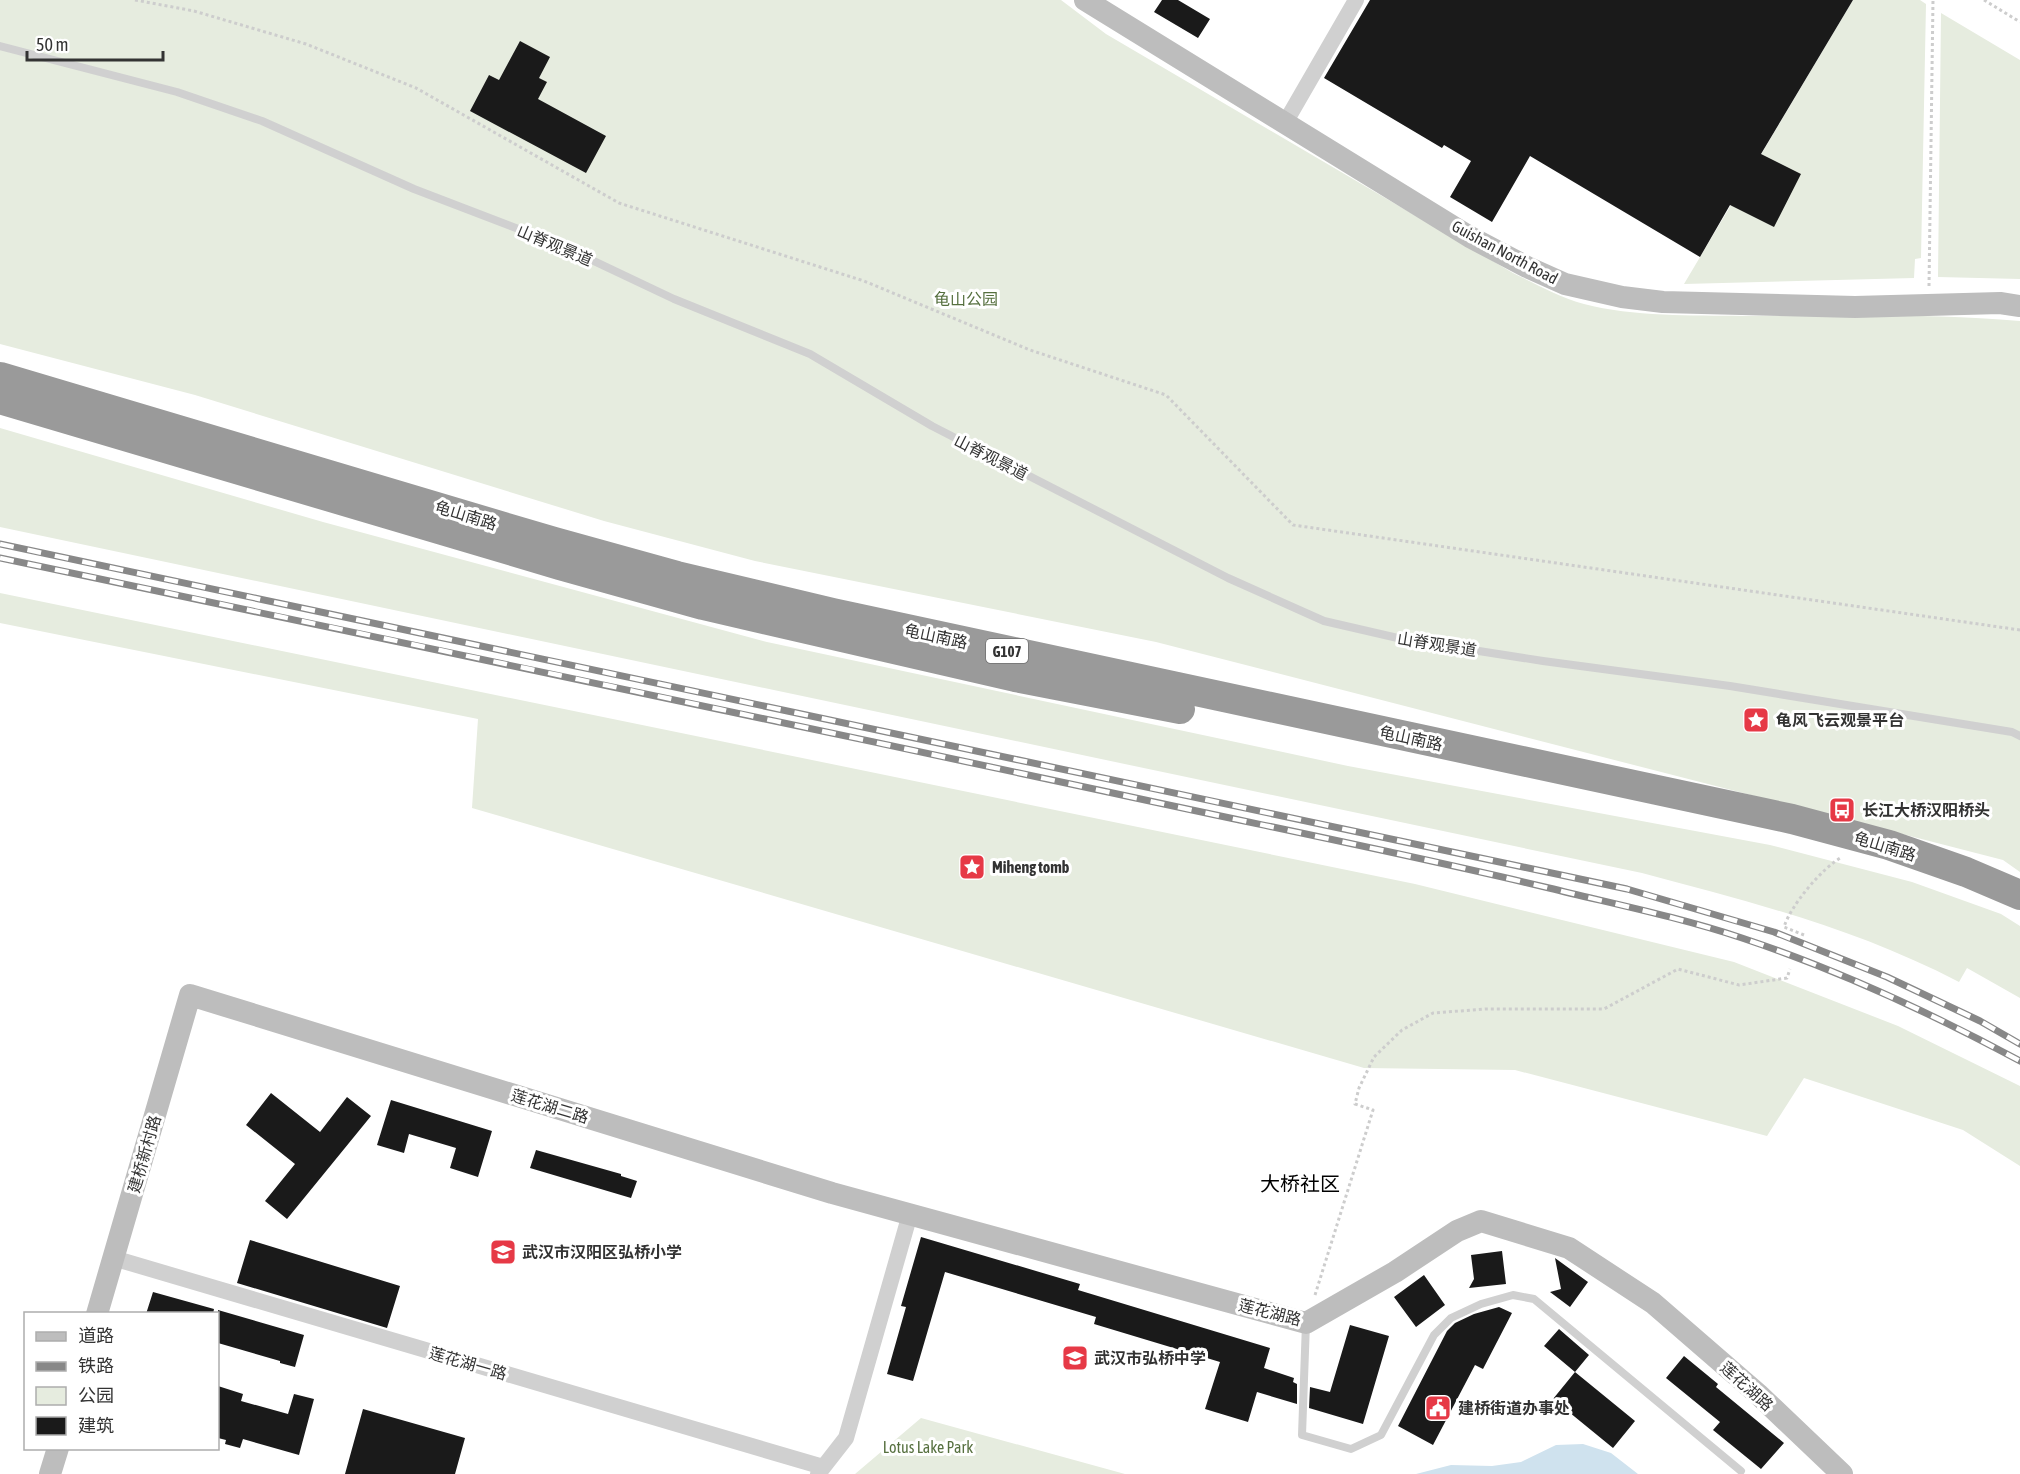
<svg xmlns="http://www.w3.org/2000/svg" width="2020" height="1474" viewBox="0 0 2020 1474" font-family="'Asap Condensed','Noto Sans SC',sans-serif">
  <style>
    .green { fill: #e6ecdf }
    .water { fill: #cfe2ee }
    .building { fill: #1a1a1a }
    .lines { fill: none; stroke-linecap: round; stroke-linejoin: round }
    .path { stroke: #cdcdcd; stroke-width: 3; stroke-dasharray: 3 3; stroke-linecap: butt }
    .lane { stroke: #d0d0d0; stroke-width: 8 }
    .street { stroke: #d0d0d0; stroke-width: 16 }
    .secondary { stroke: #bdbdbd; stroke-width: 22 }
    .highway { stroke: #9a9a9a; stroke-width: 30 }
    .rail-casing { stroke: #888; stroke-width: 7 }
    .rail { stroke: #fff; stroke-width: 4.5; stroke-dasharray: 14; stroke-linecap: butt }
    .labels { text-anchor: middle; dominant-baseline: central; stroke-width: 6; stroke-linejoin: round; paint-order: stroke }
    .shield { fill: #fff; stroke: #707070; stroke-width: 1.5 }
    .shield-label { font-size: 15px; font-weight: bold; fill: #333 }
    .street-label { font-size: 16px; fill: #333; stroke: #fff }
    .park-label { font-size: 16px; fill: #56703f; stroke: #fff }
    .poi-label { font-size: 16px; font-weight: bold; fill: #333; stroke: #fff; text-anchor: start }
    .quarter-label { font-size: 20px; fill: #000; stroke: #fff }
  </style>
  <rect width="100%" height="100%" fill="#fff"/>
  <!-- green -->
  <path class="green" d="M 0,0 L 1061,0 L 1106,34 L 1513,273 C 1536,284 1559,297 1584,304 C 1633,317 1692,315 1743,316 C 1835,316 1928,313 2020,321 L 2020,872 L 2003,860 L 1156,642 L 755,561 L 604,521 L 195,395 L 0,344 Z
    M 1853,0 L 1920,0 L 1926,4 L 1921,258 L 1915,259 L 1914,278 L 1684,284 Z
    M 1941,13 L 2020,60 L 2020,279 L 1938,277 Z
    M 0,428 L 323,522 L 767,642 L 1348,766 L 1770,845 L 1912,882 L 2001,914 L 2020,926 L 2020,998 L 1967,968 L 1959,982 C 1855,928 1754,903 1642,873 L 0,527 Z
    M 0,593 L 1415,884 L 1734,962 L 1898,1026 L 2020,1086 L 2020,1166 L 1963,1130 L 1804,1078 L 1767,1136 L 1515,1070 L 1364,1068 L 472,808 L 478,719 L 0,623 Z
    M 921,1418 L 1125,1474 L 855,1474 Z"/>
  <!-- water -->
  <path class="water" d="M 1583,1444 L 1611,1453 L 1638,1474 L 1416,1474 L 1451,1465 L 1492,1466 L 1521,1462 L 1556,1445 Z"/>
  <!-- building -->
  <path class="building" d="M 1162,0 L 1178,0 L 1210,19 L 1198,38 L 1154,12 Z
    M 1370,0 L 1853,0 L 1761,154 L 1801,174 L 1774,227 L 1730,205 L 1700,257 L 1530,156 L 1492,222 L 1450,197 L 1471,161 L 1444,145 L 1442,148 L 1324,78 Z
    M 520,41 L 550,57 L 539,78 L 547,82 L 538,99 L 606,136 L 586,173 L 470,111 L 489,75 L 499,80 Z
    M 271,1093 L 320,1132 L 347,1097 L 371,1116 L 287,1219 L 265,1201 L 295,1164 L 246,1125 Z
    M 391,1100 L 492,1131 L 478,1177 L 450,1168 L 456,1148 L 409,1134 L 404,1153 L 377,1145 Z
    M 536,1150 L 621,1174 L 621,1176 L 637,1181 L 631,1198 L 530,1168 Z
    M 921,1237 L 1080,1284 L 1078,1290 L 1270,1348 L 1264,1368 L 1294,1378 L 1293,1382 L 1297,1384 L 1297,1404 L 1257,1392 L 1248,1422 L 1205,1409 L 1220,1362 L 1094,1324 L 1096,1317 L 945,1272 L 913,1381 L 887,1374 L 906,1307 L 901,1306 Z
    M 250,1240 L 400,1286 L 387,1328 L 237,1283 Z
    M 1502,1251 L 1506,1284 L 1469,1288 L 1474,1279 L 1471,1255 Z
    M 1555,1258 L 1588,1282 L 1570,1307 L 1550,1292 L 1561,1289 Z
    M 1424,1275 L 1445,1305 L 1416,1327 L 1394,1297 Z
    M 153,1292 L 214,1309 L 213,1314 L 146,1314 Z
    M 1499,1307 L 1512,1313 L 1483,1369 L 1475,1365 L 1433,1445 L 1398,1426 L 1447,1331 L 1455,1323 L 1474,1314 Z
    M 218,1310 L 304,1335 L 295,1367 L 280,1363 L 280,1361 L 218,1343 Z
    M 1350,1325 L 1389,1336 L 1363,1424 L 1309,1408 L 1310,1387 L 1330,1392 Z
    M 1559,1329 L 1589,1355 L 1575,1372 L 1544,1346 Z
    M 1684,1356 L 1718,1384 L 1716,1387 L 1784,1443 L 1761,1469 L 1713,1430 L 1720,1422 L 1666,1378 Z
    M 1575,1372 L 1635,1421 L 1613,1448 L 1553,1399 Z
    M 218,1386 L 243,1394 L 241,1401 L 288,1414 L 294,1394 L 314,1399 L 299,1455 L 243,1439 L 240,1448 L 225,1444 L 226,1440 L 218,1438 Z
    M 363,1409 L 465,1438 L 455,1474 L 345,1474 Z"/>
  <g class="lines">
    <!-- path -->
    <path class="path" d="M 135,0 L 194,11 L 306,44 L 416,88 L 619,203 L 864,281 L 1030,350 L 1166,395 L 1293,525 L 2020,630
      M 1984,0 L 2020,22
      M 1929,286 L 1933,0
      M 1804,935 L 1784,927 C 1791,905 1822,868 1842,857
      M 1315,1295 L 1373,1110 L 1355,1104 L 1359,1088 L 1374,1057 L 1402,1030 L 1433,1013 L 1486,1009 L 1604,1009 L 1678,969 L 1739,985 L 1787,978 L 1790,969"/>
    <!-- lane -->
    <path class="lane" d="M 0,46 L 177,92 L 262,121 L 414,189 L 560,245 L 674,299 L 810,354 L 932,426 L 1228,578 L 1324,621 L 1402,639 L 1543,661 L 1730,686 L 2012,732 L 2020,736
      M 1306,1323 L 1302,1435 L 1351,1449 L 1381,1435 L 1434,1335 L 1451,1318 L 1481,1304 L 1513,1295 L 1534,1299 L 1741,1471"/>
    <!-- street -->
    <path class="street" d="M 1285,123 L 1356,0
      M 113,1258 L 823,1467
      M 818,1474 L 846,1438 L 910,1214"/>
    <!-- secondary -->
    <path class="secondary" d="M 1085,0 L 1470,237 L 1527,267 L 1565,284 L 1622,297 L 1663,302 L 1855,307 L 2000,303 L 2020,306
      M 97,1314 L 190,995 L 832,1193 L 1306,1323 L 1395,1272 L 1457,1231 L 1481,1221 L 1569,1248 L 1653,1303 L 1758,1394 L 1842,1474
      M 50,1474 L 58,1448"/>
    <!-- highway -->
    <path class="highway" d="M 0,377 L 554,542 L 677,576 L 833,613 L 1792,819 L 1889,845 L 1966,872 L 2020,895
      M 0,399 L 560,565 L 703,605 L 1015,677 L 1180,709"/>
    <defs>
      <path id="rail" d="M 0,544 L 1627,889 L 1774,932 L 1887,977 L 1980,1021 L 2020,1044
        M 0,558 C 370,635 739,713 1108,792 C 1255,824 1403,853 1549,888 C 1614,904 1679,917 1742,938 C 1838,970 1931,1013 2020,1061"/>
    </defs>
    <!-- rail casing -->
    <use href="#rail" class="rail-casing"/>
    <!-- rail -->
    <use href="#rail" class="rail"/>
  </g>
  <!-- icons -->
  <defs>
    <symbol id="sight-square" viewBox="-11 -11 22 22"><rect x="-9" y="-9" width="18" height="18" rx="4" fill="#e63946" stroke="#fff"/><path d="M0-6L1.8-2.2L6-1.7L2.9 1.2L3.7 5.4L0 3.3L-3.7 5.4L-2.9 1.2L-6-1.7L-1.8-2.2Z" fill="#fff"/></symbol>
    <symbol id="bus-square" viewBox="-11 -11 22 22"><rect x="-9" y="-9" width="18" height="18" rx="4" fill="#e63946" stroke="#fff"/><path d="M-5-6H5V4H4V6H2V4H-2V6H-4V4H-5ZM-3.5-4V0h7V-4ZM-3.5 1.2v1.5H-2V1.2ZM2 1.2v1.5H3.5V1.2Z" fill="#fff"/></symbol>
    <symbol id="school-square" viewBox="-11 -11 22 22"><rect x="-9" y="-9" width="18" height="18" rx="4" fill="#e63946" stroke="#fff"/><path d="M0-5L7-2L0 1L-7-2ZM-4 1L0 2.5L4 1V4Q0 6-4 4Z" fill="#fff"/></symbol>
    <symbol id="civic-square" viewBox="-11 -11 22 22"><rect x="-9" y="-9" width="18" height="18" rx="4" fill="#e63946" stroke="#fff"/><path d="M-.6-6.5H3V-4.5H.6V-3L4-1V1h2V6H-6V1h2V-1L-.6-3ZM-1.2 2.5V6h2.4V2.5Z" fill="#fff"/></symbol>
  </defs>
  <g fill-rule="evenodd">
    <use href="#sight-square" x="1741" y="705" width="30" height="30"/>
    <use href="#bus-square" x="1827" y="795" width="30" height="30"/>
    <use href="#sight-square" x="957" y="852" width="30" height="30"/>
    <use href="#school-square" x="488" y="1237" width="30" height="30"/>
    <use href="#school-square" x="1060" y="1343" width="30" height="30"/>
    <use href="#civic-square" x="1423" y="1393" width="30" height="30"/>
  </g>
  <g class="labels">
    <!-- shield labels -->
    <rect class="shield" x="986" y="639" width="42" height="24" rx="4.5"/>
    <g class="shield-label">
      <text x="1007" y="651">G107</text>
    </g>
    <!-- street labels -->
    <g class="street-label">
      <text transform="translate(555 245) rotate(23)">山脊观景道</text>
      <text transform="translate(1505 252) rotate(28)">Guishan North Road</text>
      <text transform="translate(991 457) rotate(27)">山脊观景道</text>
      <text transform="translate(466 515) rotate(17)">龟山南路</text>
      <text transform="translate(936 636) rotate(12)">龟山南路</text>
      <text transform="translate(1437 644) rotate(9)">山脊观景道</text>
      <text transform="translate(1411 738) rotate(12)">龟山南路</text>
      <text transform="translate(1885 846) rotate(17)">龟山南路</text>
      <text transform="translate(550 1106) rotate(17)">莲花湖二路</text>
      <text transform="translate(144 1154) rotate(-74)">建桥新村路</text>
      <text transform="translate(1270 1312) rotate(14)">莲花湖路</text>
      <text transform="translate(468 1363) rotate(16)">莲花湖一路</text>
      <text transform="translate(1747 1386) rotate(42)">莲花湖路</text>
    </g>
    <!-- park labels -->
    <g class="park-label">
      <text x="966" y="299">龟山公园</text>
      <text x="928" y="1447">Lotus Lake Park</text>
    </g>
    <!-- poi labels -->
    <g class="poi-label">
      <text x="1776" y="720">龟风飞云观景平台</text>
      <text x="1862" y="810">长江大桥汉阳桥头</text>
      <text x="992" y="867">Miheng tomb</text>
      <text x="522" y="1252">武汉市汉阳区弘桥小学</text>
      <text x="1094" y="1358">武汉市弘桥中学</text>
      <text x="1458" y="1408">建桥街道办事处</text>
    </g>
    <!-- quarter labels -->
    <g class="quarter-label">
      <text x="1300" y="1183">大桥社区</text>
    </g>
  </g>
  <!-- legend -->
  <rect x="24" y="1312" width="195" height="138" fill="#ffffff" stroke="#adadad" stroke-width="1.5"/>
  <rect x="36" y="1332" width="30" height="9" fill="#bdbdbd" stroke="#adadad" stroke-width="1.5"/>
  <text x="78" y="1342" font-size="18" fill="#333333">道路</text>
  <rect x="36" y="1362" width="30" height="9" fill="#888888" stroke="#adadad" stroke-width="1.5"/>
  <text x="78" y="1372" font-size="18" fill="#333333">铁路</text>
  <rect x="36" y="1387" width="30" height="18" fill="#e6ecdf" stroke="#adadad" stroke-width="1.5"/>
  <text x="78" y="1402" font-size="18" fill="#333333">公园</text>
  <rect x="36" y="1417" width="30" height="18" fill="#1a1a1a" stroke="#adadad" stroke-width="1.5"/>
  <text x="78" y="1432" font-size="18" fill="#333333">建筑</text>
  <!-- scale -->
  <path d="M27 51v9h136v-9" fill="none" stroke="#333333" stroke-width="3"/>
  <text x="36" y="51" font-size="18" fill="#333333" stroke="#ffffff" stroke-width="4.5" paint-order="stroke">50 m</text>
</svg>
